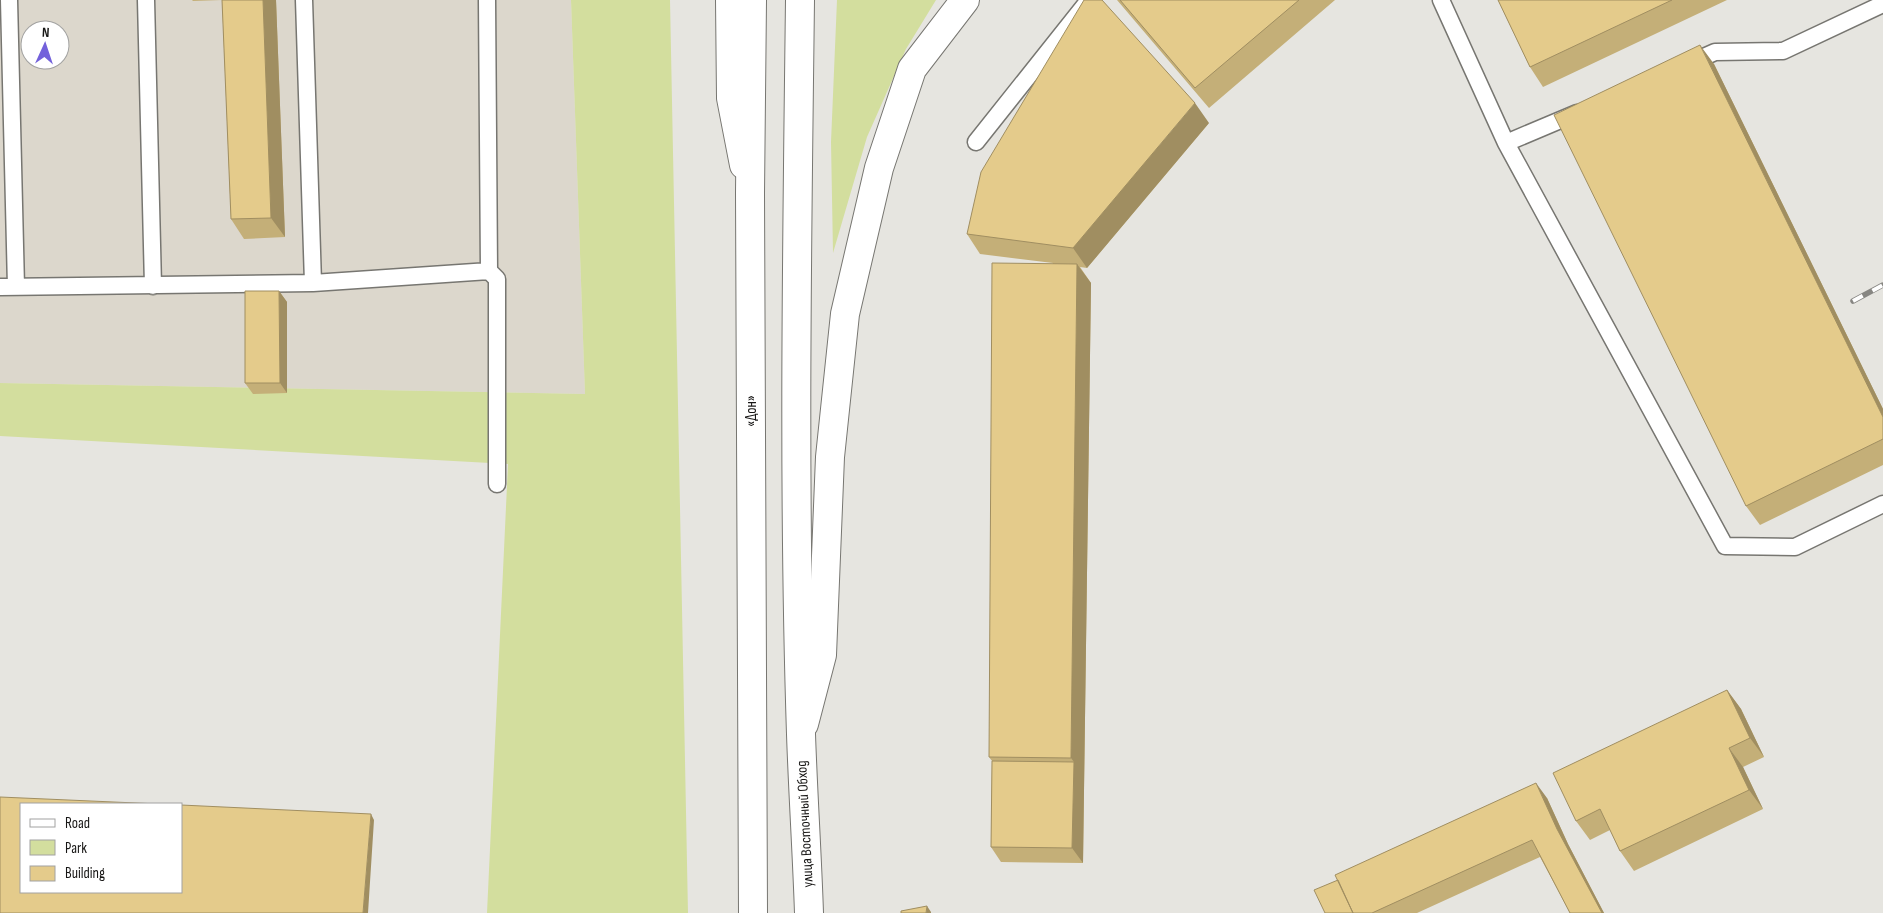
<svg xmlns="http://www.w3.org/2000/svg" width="1883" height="913" viewBox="0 0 1883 913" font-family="'Sofia Sans Condensed',sans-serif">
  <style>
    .built { fill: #dcd7cc; fill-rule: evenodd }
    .green { fill: #d3de9e }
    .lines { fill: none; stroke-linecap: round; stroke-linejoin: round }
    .service-casing { stroke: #777671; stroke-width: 19 }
    .secondary-casing { stroke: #777671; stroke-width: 30 }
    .trunk-casing { stroke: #777671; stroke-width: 30 }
    .service { stroke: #fff; stroke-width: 16 }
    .secondary { stroke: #fff; stroke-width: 28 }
    .trunk { stroke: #fff; stroke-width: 28 }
    .rail-casing { stroke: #878682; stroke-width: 5.5 }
    .rail { stroke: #fff; stroke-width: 4; stroke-dasharray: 11; stroke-linecap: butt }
    .wall { fill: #c4af78 }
    .shaded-wall { fill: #a08e61 }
    .building { fill: #e4cb8b; stroke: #a08e61 }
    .labels { text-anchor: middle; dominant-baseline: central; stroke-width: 4.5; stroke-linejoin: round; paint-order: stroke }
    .street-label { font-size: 15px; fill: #171615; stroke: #fff }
  </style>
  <rect width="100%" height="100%" fill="#e6e5e0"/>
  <!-- built -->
  <path class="built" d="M 0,0 L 571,0 L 585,394 L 0,383 ZM 30,30 L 60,30 L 60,60 L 30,60 Z"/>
  <!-- green -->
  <path class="green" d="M 571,0 L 670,0 L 688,913 L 487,913 L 508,464 L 0,436 L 0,383 L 585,394 Z
    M 837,0 L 936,0 L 906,49 L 867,137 L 833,253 L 831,142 Z"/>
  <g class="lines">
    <defs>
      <path id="service" d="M 9,0 L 16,287
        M 146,0 L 153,286
        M 304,0 L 313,283
        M 487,0 L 489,271 L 497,279 L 497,484
        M 1441,0 L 1506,143 L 1725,546 L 1795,547 L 1883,504
        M 1688,64 L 1715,52 L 1783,51 L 1883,4
        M 976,142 L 1089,0
        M 1506,143 L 1577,113
        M 0,287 L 313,283 L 489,271"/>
      <path id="secondary" d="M 730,0 L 731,98 L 744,165
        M 804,724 L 822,655 L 830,457 L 845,314 L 879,168 L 912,69 L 965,0"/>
      <path id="trunk" d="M 752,0 L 750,193 L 753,913
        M 800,0 C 797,245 793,490 801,734 C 803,794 807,853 809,913"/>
    </defs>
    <!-- service casing -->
    <use href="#service" class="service-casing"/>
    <!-- secondary casing -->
    <use href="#secondary" class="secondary-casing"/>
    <!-- trunk casing -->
    <use href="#trunk" class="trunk-casing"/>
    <!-- service -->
    <use href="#service" class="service"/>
    <!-- secondary -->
    <use href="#secondary" class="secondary"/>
    <!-- trunk -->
    <use href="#trunk" class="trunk"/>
    <defs>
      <path id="rail" d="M 1853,301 L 1883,285"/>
    </defs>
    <!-- rail casing -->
    <use href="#rail" class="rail-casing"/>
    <!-- rail -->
    <use href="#rail" class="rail"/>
  </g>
  <!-- wall -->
  <path class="wall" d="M 192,0 L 276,0 L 285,237 L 244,239 L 231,219 L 222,0 L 193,1 Z
    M 1117,0 L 1335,0 L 1209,108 Z
    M 1498,0 L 1727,0 L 1543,87 L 1530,67 Z
    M 1714,64 L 1883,409 L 1883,465 L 1760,525 L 1746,506 Z
    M 1209,123 L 1087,268 L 1080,267 L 1091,283 L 1083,863 L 1001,862 L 991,847 L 992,761 L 989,757 L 1053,263 L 980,254 L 967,234 Z
    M 279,291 L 287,302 L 287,393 L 253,394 L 245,383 Z
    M 1727,690 L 1741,709 L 1764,757 L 1743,767 L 1763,809 L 1634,871 L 1620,851 L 1610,830 L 1590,840 L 1576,821 Z
    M 1547,798 L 1568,844 L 1604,913 L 1570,913 L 1540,857 L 1417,913 L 1325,913 Z"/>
  <!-- shaded-wall -->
  <path class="shaded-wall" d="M 263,0 L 276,0 L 285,237 L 271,218 Z
    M 1700,45 L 1714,64 L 1883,409 L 1883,417 Z
    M 1195,103 L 1209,123 L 1087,268 L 1073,248 Z
    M 1077,264 L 1091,283 L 1083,863 L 1072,848 L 1074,762 L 1071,758 Z
    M 279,291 L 287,302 L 287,393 L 280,383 Z
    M 1727,690 L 1741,709 L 1764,757 L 1750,738 Z
    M 1729,748 L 1743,767 L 1763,809 L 1749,790 Z
    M 1536,783 L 1547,798 L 1568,844 L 1604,913 L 1602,913 L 1557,829 Z
    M 371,814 L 374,820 L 368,913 L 363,913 Z
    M 927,906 L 931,912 L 931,913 L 926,913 Z"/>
  <!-- building -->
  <path class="building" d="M 222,0 L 263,0 L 271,218 L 231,219 Z
    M 1084,0 L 1102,0 L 1195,103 L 1073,248 L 967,234 L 981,172 Z
    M 1120,0 L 1299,0 L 1195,88 Z
    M 1498,0 L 1672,0 L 1530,67 Z
    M 1700,45 L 1883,417 L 1883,439 L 1746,506 L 1554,115 Z
    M 992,263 L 1077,264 L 1071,758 L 989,757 Z
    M 245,291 L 279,291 L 280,383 L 245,383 Z
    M 1727,690 L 1750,738 L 1729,748 L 1749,790 L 1620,851 L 1600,809 L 1576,821 L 1553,773 Z
    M 992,761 L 1074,762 L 1072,848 L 991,847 Z
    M 1536,783 L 1557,829 L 1602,913 L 1570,913 L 1532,840 L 1372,913 L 1353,913 L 1335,875 Z
    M 0,797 L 159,804 L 21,804 L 21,892 L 181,892 L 181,805 L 371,814 L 363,913 L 0,913 Z
    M 1338,880 L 1353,913 L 1325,913 L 1314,890 Z
    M 927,906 L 926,913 L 901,913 L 901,911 Z"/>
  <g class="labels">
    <!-- street labels -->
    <g class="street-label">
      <text transform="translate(751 411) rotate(-90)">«Дон»</text>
      <text transform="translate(805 824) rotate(-93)">улица Восточный Обход</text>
    </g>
  </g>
  <!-- legend -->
  <rect x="20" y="803" width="162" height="90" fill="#ffffff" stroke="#a2a2a1"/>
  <rect x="30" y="819" width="25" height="8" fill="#ffffff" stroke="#a2a2a1"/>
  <text x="65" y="828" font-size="15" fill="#171615">Road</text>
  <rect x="30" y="840" width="25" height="15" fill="#d3de9e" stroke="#a2a2a1"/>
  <text x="65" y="853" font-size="15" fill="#171615">Park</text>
  <rect x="30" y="866" width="25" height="15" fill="#e4cb8b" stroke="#a2a2a1"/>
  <text x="65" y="878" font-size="15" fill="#171615">Building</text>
  <!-- north arrow -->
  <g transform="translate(45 45) rotate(3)"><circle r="24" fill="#ffffff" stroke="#a2a2a1"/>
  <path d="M0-4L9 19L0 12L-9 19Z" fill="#7361db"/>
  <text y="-8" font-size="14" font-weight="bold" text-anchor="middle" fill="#171615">N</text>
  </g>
</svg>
